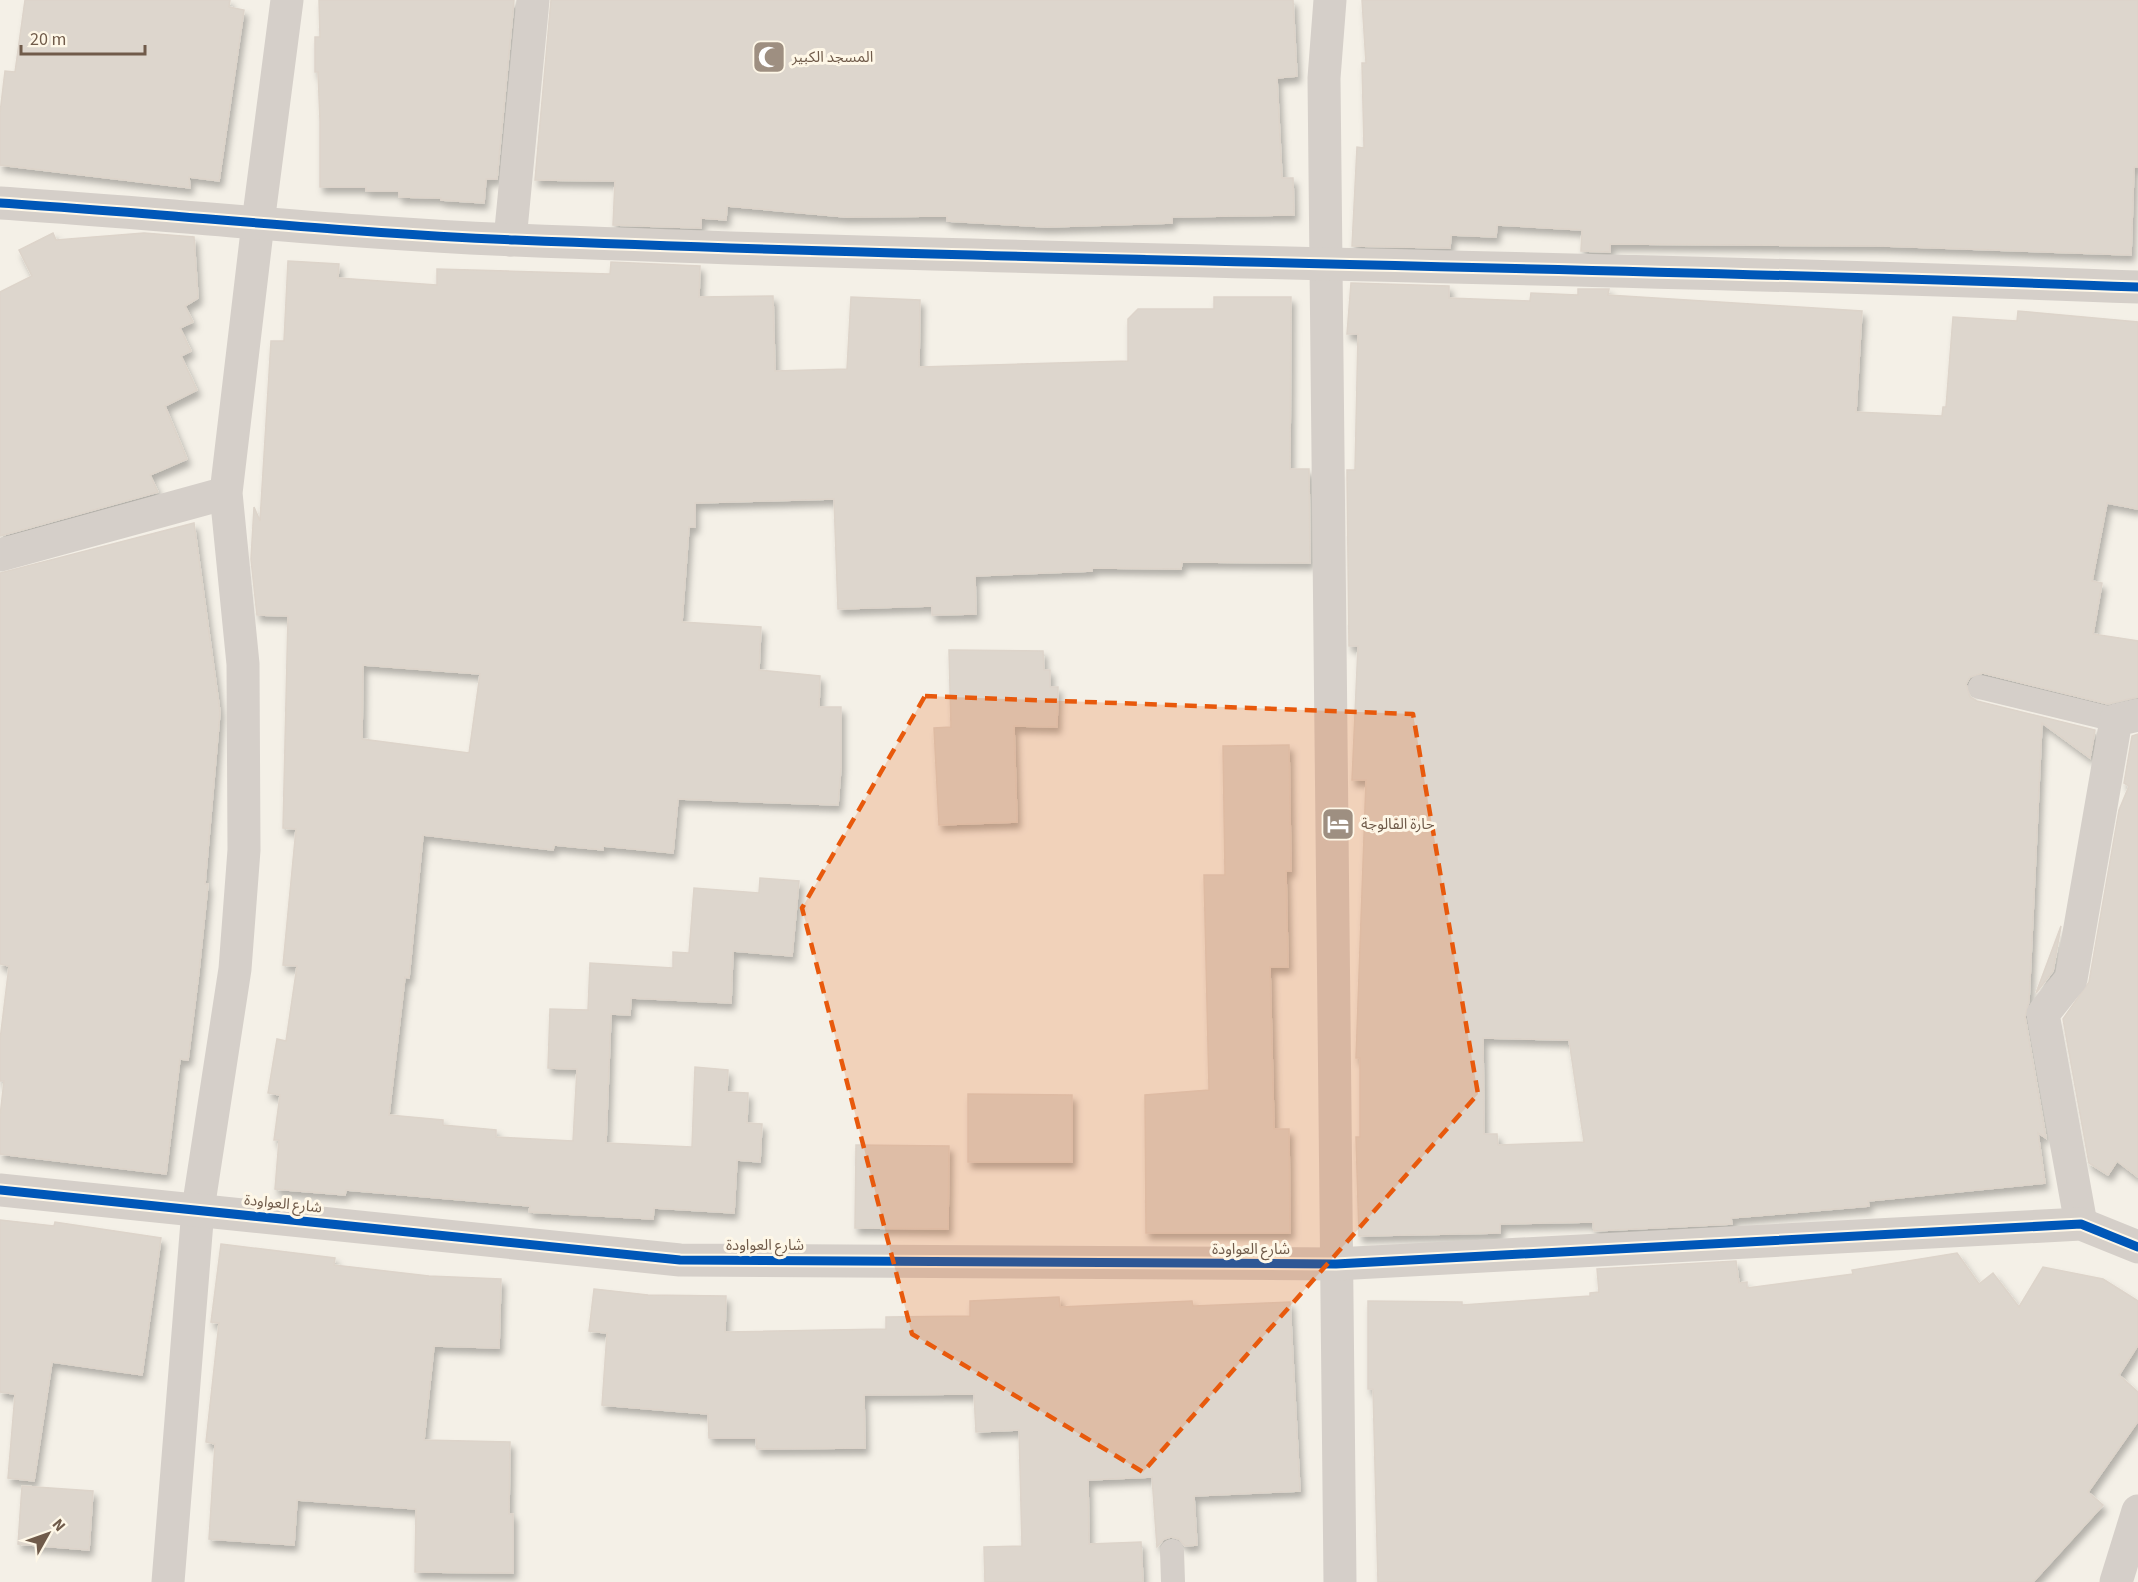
<svg xmlns="http://www.w3.org/2000/svg" width="2138" height="1582" viewBox="0 0 2138 1582" font-family="'Source Sans 3','Noto Sans Arabic',sans-serif">
  <style>
    .building { fill: #ddd6cd; stroke: #ddd4ca; stroke-width: 1.5; fill-rule: evenodd; filter: url(#shadow) }
    .lines { fill: none; stroke-linecap: round; stroke-linejoin: round }
    .service { stroke: #d5cfc9; stroke-width: 24 }
    .minor { stroke: #d5cfc9; stroke-width: 33 }
    .tertiary { stroke: #d5cfc9; stroke-width: 33 }
    .cycleway-casing { stroke: #fef7e7; stroke-width: 13 }
    .cycleway { stroke: #0057b8; stroke-width: 9 }
    .marked { fill: #e8590c; fill-opacity: 0.2; stroke: #e8590c; stroke-width: 4.5; stroke-dasharray: 12 8; stroke-linejoin: round }
    .labels { text-anchor: middle; dominant-baseline: central; stroke-width: 6; stroke-linejoin: round; paint-order: stroke }
    .poi-label { font-size: 15px; fill: #705b4a; stroke: #fef7e7; text-anchor: start }
    .street-label { font-size: 15px; fill: #705b4a; stroke: #fef7e7 }
  </style>
  <defs>
    <filter id="shadow"><feDropShadow dx="3.5" dy="6" stdDeviation="3" flood-color="#0004"/></filter>
  </defs>
  <rect width="100%" height="100%" fill="#f4f0e7"/>
  <!-- building -->
  <path class="building" d="M 25,0 L 230,0 L 229,7 L 244,10 L 219,181 L 189,177 L 190,188 L 0,165 L 0,113 L 5,71 L 15,72 Z
    M 319,0 L 514,0 L 497,179 L 486,179 L 484,203 L 441,200 L 441,198 L 399,197 L 399,191 L 366,191 L 366,187 L 320,187 L 320,121 L 318,72 L 315,72 L 315,37 L 320,37 Z
    M 551,0 L 1293,0 L 1297,76 L 1277,78 L 1282,178 L 1293,178 L 1294,215 L 1172,217 L 1172,223 L 1047,227 L 947,221 L 947,216 L 846,217 L 727,206 L 726,220 L 701,218 L 701,228 L 613,225 L 615,181 L 535,180 Z
    M 1362,0 L 2138,0 L 2138,167 L 2134,167 L 2131,255 L 1883,246 L 1610,244 L 1610,252 L 1581,251 L 1582,230 L 1497,225 L 1496,237 L 1451,235 L 1450,248 L 1352,246 L 1357,147 L 1364,148 L 1362,63 L 1366,63 Z
    M 53,233 L 56,240 L 144,233 L 194,237 L 198,298 L 185,306 L 193,322 L 180,328 L 191,351 L 181,356 L 197,390 L 165,406 L 187,459 L 150,475 L 158,492 L 0,536 L 0,292 L 32,276 L 19,250 Z
    M 288,261 L 339,264 L 338,278 L 437,285 L 437,269 L 610,274 L 611,262 L 700,266 L 699,297 L 773,296 L 775,371 L 847,369 L 851,297 L 920,300 L 919,367 L 1128,361 L 1128,319 L 1138,309 L 1214,309 L 1214,297 L 1291,297 L 1290,469 L 1309,469 L 1310,563 L 1182,562 L 1181,569 L 1092,568 L 1092,571 L 975,576 L 976,614 L 932,615 L 932,606 L 838,609 L 834,499 L 695,503 L 695,527 L 689,527 L 682,622 L 761,627 L 759,670 L 820,676 L 819,707 L 841,707 L 841,767 L 838,805 L 678,799 L 673,853 L 603,846 L 603,850 L 554,845 L 553,850 L 423,835 L 409,978 L 405,977 L 389,1115 L 443,1120 L 443,1125 L 496,1130 L 496,1137 L 573,1141 L 577,1069 L 548,1068 L 550,1009 L 588,1010 L 590,963 L 673,968 L 673,952 L 689,953 L 694,888 L 759,893 L 760,878 L 799,881 L 792,956 L 733,951 L 731,1003 L 631,998 L 630,1015 L 611,1014 L 606,1143 L 692,1147 L 695,1067 L 728,1070 L 727,1092 L 748,1093 L 747,1123 L 762,1124 L 760,1162 L 737,1160 L 734,1213 L 654,1208 L 653,1219 L 529,1212 L 530,1206 L 346,1190 L 345,1195 L 275,1189 L 279,1140 L 274,1140 L 280,1095 L 268,1093 L 277,1039 L 286,1041 L 297,966 L 283,965 L 296,829 L 283,828 L 288,616 L 257,615 L 251,559 L 254,507 L 260,521 L 271,341 L 284,341 ZM 363,665 L 480,674 L 469,753 L 362,739 Z
    M 1351,283 L 1449,286 L 1449,298 L 1530,301 L 1531,293 L 1578,295 L 1578,289 L 1609,289 L 1608,295 L 1862,311 L 1856,412 L 1942,416 L 1943,407 L 1946,407 L 1953,317 L 2017,321 L 2018,311 L 2138,322 L 2138,509 L 2107,503 L 2092,581 L 2102,583 L 2093,634 L 2138,641 L 2138,697 L 2108,704 L 1983,673 L 1970,677 L 1966,684 L 1970,697 L 1977,701 L 2095,730 L 2090,758 L 2042,723 L 2029,1001 L 2025,1017 L 2046,1138 L 2038,1133 L 2045,1183 L 1868,1201 L 1869,1206 L 1731,1218 L 1732,1224 L 1594,1231 L 1593,1222 L 1500,1224 L 1500,1233 L 1359,1236 L 1356,1137 L 1360,1137 L 1360,1058 L 1356,1058 L 1366,780 L 1352,780 L 1358,646 L 1349,646 L 1347,470 L 1355,470 L 1358,334 L 1347,334 ZM 1483,1038 L 1569,1040 L 1584,1142 L 1498,1145 L 1497,1134 L 1484,1134 Z
    M 194,523 L 220,712 L 205,884 L 208,884 L 199,971 L 188,1060 L 180,1059 L 166,1174 L 0,1154 L 0,1116 L 4,1081 L 0,1081 L 0,1040 L 9,966 L 0,964 L 0,573 Z
    M 949,650 L 1043,651 L 1044,670 L 1050,670 L 1050,687 L 1058,687 L 1057,727 L 1014,726 L 1017,822 L 939,825 L 934,728 L 951,727 Z
    M 2138,734 L 2138,1177 L 2117,1161 L 2108,1175 L 2089,1163 L 2063,1019 L 2089,982 L 2119,810 L 2129,786 L 2124,783 L 2132,736 Z
    M 1289,745 L 1291,871 L 1286,871 L 1288,967 L 1270,967 L 1274,1129 L 1289,1129 L 1290,1233 L 1146,1233 L 1145,1095 L 1209,1090 L 1204,875 L 1225,875 L 1223,746 Z
    M 2061,926 L 2053,971 L 2036,993 Z
    M 968,1094 L 1072,1095 L 1072,1162 L 968,1162 Z
    M 856,1145 L 949,1146 L 948,1229 L 855,1228 Z
    M 0,1220 L 54,1226 L 55,1222 L 161,1238 L 142,1375 L 52,1362 L 34,1481 L 8,1478 L 15,1394 L 0,1392 Z
    M 221,1244 L 335,1258 L 334,1265 L 429,1276 L 501,1279 L 499,1348 L 434,1346 L 424,1440 L 510,1442 L 509,1514 L 513,1514 L 513,1573 L 415,1572 L 416,1509 L 297,1500 L 294,1545 L 209,1539 L 215,1444 L 206,1442 L 219,1323 L 211,1322 Z
    M 1957,1253 L 1979,1284 L 1993,1273 L 2019,1307 L 2043,1267 L 2103,1279 L 2138,1301 L 2138,1345 L 2119,1375 L 2138,1392 L 2138,1421 L 2088,1492 L 2103,1505 L 2033,1582 L 1378,1582 L 1373,1389 L 1368,1389 L 1368,1301 L 1462,1302 L 1462,1305 L 1590,1296 L 1590,1293 L 1599,1292 L 1597,1269 L 1736,1261 L 1739,1283 L 1747,1282 L 1747,1288 L 1853,1274 L 1852,1270 Z
    M 594,1289 L 648,1295 L 726,1296 L 725,1332 L 886,1329 L 886,1317 L 970,1316 L 970,1301 L 1059,1297 L 1060,1307 L 1192,1301 L 1193,1306 L 1290,1302 L 1300,1491 L 1194,1496 L 1197,1545 L 1185,1546 L 1179,1539 L 1171,1537 L 1164,1539 L 1157,1547 L 1152,1477 L 1088,1480 L 1089,1544 L 1141,1542 L 1143,1582 L 985,1582 L 984,1547 L 1022,1546 L 1019,1430 L 976,1432 L 974,1394 L 864,1395 L 865,1448 L 757,1449 L 756,1438 L 709,1438 L 708,1414 L 602,1405 L 607,1333 L 589,1331 Z
    M 22,1486 L 93,1491 L 89,1550 L 18,1544 Z"/>
  <g class="lines">
    <!-- service -->
    <path class="service" d="M 1980,687 L 2116,720
      M 1172,1551 L 1173,1582"/>
    <!-- minor -->
    <path class="minor" d="M 1330,0 L 1324,78 L 1340,1582
      M 510,240 L 533,0
      M 0,555 L 226,493
      M 2081,1224 L 2043,1014 L 2071,979 L 2116,720 L 2138,715
      M 168,1582 L 198,1209 L 235,969 L 244,850 L 243,664 L 226,493 L 258,223
      M 2116,1582 L 2138,1511"/>
    <!-- tertiary -->
    <path class="tertiary" d="M 0,203 C 172,214 343,233 515,240 C 1056,262 1597,266 2138,287
      M 258,223 L 287,0
      M 0,1190 L 680,1260 L 1336,1264 L 2081,1224 L 2138,1247"/>
    <defs>
      <path id="cycleway" d="M 0,203 C 172,214 343,233 515,240 C 1056,262 1597,266 2138,287
        M 0,1190 L 680,1260 L 1336,1264 L 2081,1224 L 2138,1247"/>
    </defs>
    <!-- cycleway casing -->
    <use href="#cycleway" class="cycleway-casing"/>
    <!-- cycleway -->
    <use href="#cycleway" class="cycleway"/>
  </g>
  <!-- marked area -->
  <path class="marked" d="M 925,696 L 1413,714 L 1478,1094 L 1143,1472 L 912,1334 L 802,908 Z"/>
  <!-- icons -->
  <defs>
    <symbol id="mosque-square" viewBox="-11 -11 22 22"><rect x="-9" y="-9" width="18" height="18" rx="4" fill="#9e8f81" stroke="#fef7e7"/><path d="M3.5-4.9A6 6 0 1 0 3.5 4.9A5 5 0 1 1 3.5-4.9Z" fill="#fff"/></symbol>
    <symbol id="hotel-square" viewBox="-11 -11 22 22"><rect x="-9" y="-9" width="18" height="18" rx="4" fill="#9e8f81" stroke="#fef7e7"/><path d="M-6-4.5h1.5V1H6V5H4.5V3h-9V5H-6ZM-4 0a1.8 1.8 0 1 1 3.6 0ZM.5 0V-2.5h3Q6-2.5 6 0Z" fill="#fff"/></symbol>
  </defs>
  <g fill-rule="evenodd">
    <use href="#mosque-square" x="750" y="38" width="38" height="38"/>
    <use href="#hotel-square" x="1319" y="805" width="38" height="38"/>
  </g>
  <g class="labels">
    <!-- poi labels -->
    <g class="poi-label">
      <text x="792" y="57">المسجد الكبير</text>
      <text x="1361" y="824">حارة الفالوجة</text>
    </g>
    <!-- street labels -->
    <g class="street-label">
      <text transform="translate(283 1204) rotate(6)">شارع العواودة</text>
      <text x="765" y="1245">شارع العواودة</text>
      <text x="1251" y="1249">شارع العواودة</text>
    </g>
  </g>
  <!-- north arrow -->
  <g transform="translate(48 1534) rotate(50)" stroke="#fef7e7" stroke-width="4.5" paint-order="stroke">
  <path d="M0-4.5L10 22L0 15L-10 22Z" fill="#705b4a"/>
  <text y="-9" font-size="16" font-weight="bold" text-anchor="middle" fill="#705b4a">N</text>
  </g>
  <!-- scale -->
  <path d="M21 45v9h124v-9" fill="none" stroke="#705b4a" stroke-width="3"/>
  <text x="30" y="45" font-size="18" fill="#705b4a" stroke="#fef7e7" stroke-width="4.5" paint-order="stroke">20 m</text>
</svg>
